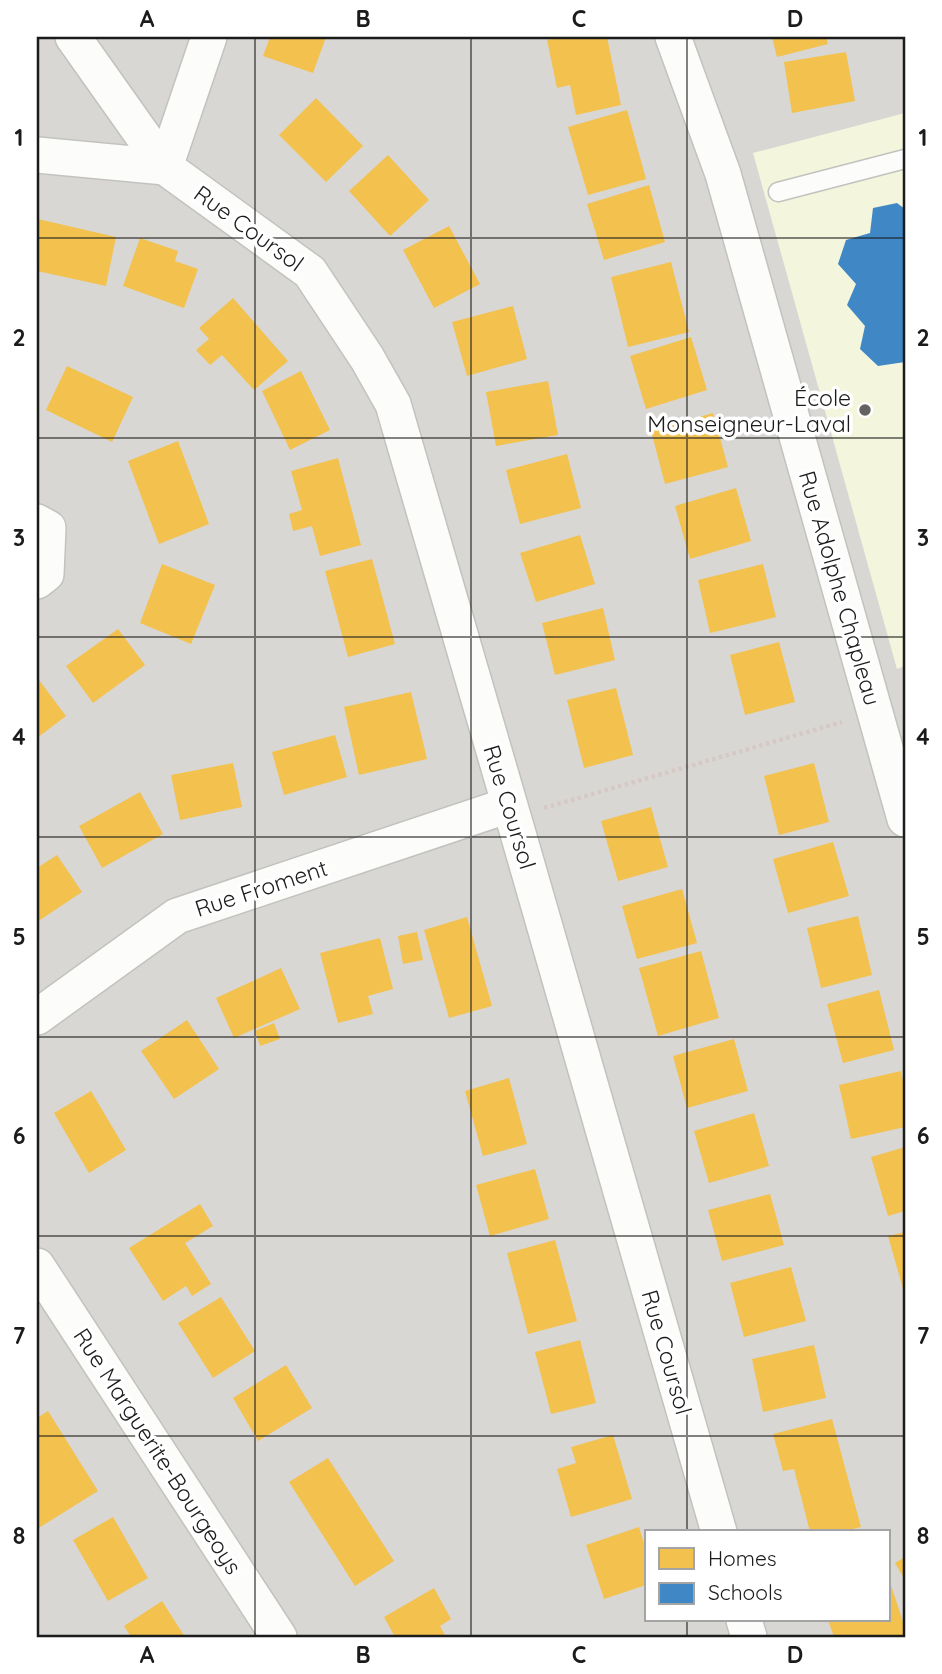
<svg xmlns="http://www.w3.org/2000/svg" width="942" height="1674" viewBox="0 0 942 1674" font-family="Quicksand,sans-serif">
  <style>
    .residential { fill: #d9d7d4; fill-rule: evenodd }
    .education { fill: #f3f5dc }
    .homes { fill: #f2c14e }
    .schools { fill: #3f88c5 }
    .lines { fill: none; stroke-linecap: round; stroke-linejoin: round }
    .service-casing { stroke: #c2c2bf; stroke-width: 21 }
    .minor-casing { stroke: #c2c2bf; stroke-width: 38 }
    .path { stroke: #d6c8c4; stroke-width: 4.5; stroke-dasharray: 3.5 3.5; stroke-linecap: butt }
    .service { stroke: #fcfcfb; stroke-width: 18 }
    .minor { stroke: #fcfcfb; stroke-width: 35 }
    .grid { fill: none; stroke: #1b1b1b; stroke-width: 2; stroke-opacity: 0.55 }
    .poi-dot { fill: #636361; stroke: #fff; stroke-width: 2.5 }
    .labels { text-anchor: middle; dominant-baseline: central; stroke-width: 7; stroke-linejoin: round; paint-order: stroke }
    .street-label { font-size: 23px; fill: #1b1b1b; stroke: #fff }
    .poi-label { font-size: 23px; fill: #1b1b1b; stroke: #fff; text-anchor: end }
    .neatline { fill: none; stroke: #1b1b1b; stroke-width: 2.5 }
    .grid-label { font-size: 23px; text-anchor: middle; font-weight: bold; fill: #1b1b1b }
  </style>
  <rect width="100%" height="100%" fill="#eae8e2"/>
  <!-- residential -->
  <path class="residential" d="M 37,37 L 905,37 L 905,1637 L 37,1637 ZM 646,1532 L 888,1532 L 888,1620 L 646,1620 Z"/>
  <!-- education -->
  <path class="education" d="M 905,113 L 905,666 L 897,669 L 753,153 Z"/>
  <!-- homes -->
  <path class="homes" d="M 270,37 L 326,37 L 313,73 L 263,56 Z
    M 561,37 L 607,37 L 621,105 L 576,115 L 570,85 L 557,88 L 547,40 Z
    M 772,37 L 826,37 L 828,44 L 777,57 Z
    M 846,52 L 855,101 L 792,113 L 784,62 Z
    M 316,98 L 363,146 L 326,182 L 279,135 Z
    M 627,110 L 646,179 L 588,195 L 568,127 Z
    M 388,155 L 429,200 L 390,236 L 349,191 Z
    M 649,185 L 665,242 L 604,260 L 587,204 Z
    M 38,219 L 116,237 L 106,286 L 37,271 L 37,227 Z
    M 449,226 L 480,284 L 434,308 L 403,250 Z
    M 140,238 L 178,251 L 175,261 L 198,269 L 184,308 L 123,286 Z
    M 671,262 L 689,332 L 628,347 L 611,277 Z
    M 233,298 L 288,361 L 254,390 L 222,355 L 210,365 L 196,350 L 209,339 L 199,328 Z
    M 513,306 L 527,359 L 467,376 L 452,322 Z
    M 691,337 L 707,390 L 646,409 L 630,356 Z
    M 67,366 L 133,397 L 112,442 L 46,410 Z
    M 301,371 L 330,430 L 290,450 L 262,391 Z
    M 548,381 L 558,435 L 496,446 L 486,392 Z
    M 713,413 L 728,467 L 665,484 L 651,431 Z
    M 178,441 L 209,524 L 159,544 L 128,461 Z
    M 567,454 L 581,508 L 520,524 L 506,470 Z
    M 338,458 L 361,545 L 320,556 L 312,526 L 293,531 L 289,514 L 302,510 L 291,471 Z
    M 736,488 L 751,541 L 690,559 L 675,506 Z
    M 580,535 L 595,584 L 536,602 L 520,553 Z
    M 372,559 L 395,644 L 348,657 L 325,571 Z
    M 162,564 L 215,585 L 191,644 L 140,623 Z
    M 763,564 L 776,617 L 710,633 L 698,580 Z
    M 603,608 L 615,660 L 555,675 L 542,623 Z
    M 118,629 L 145,665 L 93,703 L 66,666 Z
    M 779,642 L 795,702 L 745,715 L 730,655 Z
    M 39,680 L 66,716 L 37,738 L 37,681 Z
    M 616,688 L 633,755 L 584,768 L 567,700 Z
    M 411,692 L 427,759 L 359,775 L 344,707 Z
    M 335,735 L 347,777 L 284,795 L 272,752 Z
    M 233,763 L 242,807 L 180,820 L 171,775 Z
    M 814,763 L 829,822 L 779,835 L 764,776 Z
    M 140,792 L 163,834 L 102,868 L 79,826 Z
    M 651,807 L 668,867 L 618,881 L 601,821 Z
    M 833,842 L 849,896 L 788,913 L 773,859 Z
    M 57,855 L 82,892 L 37,922 L 37,868 Z
    M 682,889 L 697,943 L 637,959 L 622,906 Z
    M 858,916 L 872,975 L 821,988 L 807,928 Z
    M 467,917 L 492,1006 L 449,1018 L 424,930 Z
    M 417,932 L 423,960 L 403,964 L 398,936 Z
    M 380,938 L 393,989 L 368,996 L 373,1014 L 338,1023 L 320,953 Z
    M 701,951 L 719,1018 L 658,1036 L 639,968 Z
    M 281,968 L 300,1009 L 234,1038 L 216,998 Z
    M 879,990 L 894,1050 L 843,1063 L 827,1004 Z
    M 187,1020 L 219,1069 L 174,1099 L 141,1051 Z
    M 274,1023 L 280,1039 L 260,1046 L 255,1031 Z
    M 734,1039 L 748,1091 L 687,1108 L 673,1056 Z
    M 901,1071 L 905,1091 L 905,1127 L 851,1139 L 839,1085 Z
    M 509,1078 L 527,1144 L 483,1156 L 465,1091 Z
    M 91,1091 L 126,1150 L 89,1173 L 54,1113 Z
    M 754,1113 L 769,1166 L 709,1183 L 694,1131 Z
    M 905,1147 L 905,1211 L 888,1216 L 871,1157 Z
    M 535,1169 L 549,1219 L 490,1236 L 476,1185 Z
    M 770,1194 L 784,1245 L 722,1261 L 708,1210 Z
    M 200,1204 L 213,1226 L 185,1243 L 211,1284 L 192,1296 L 186,1286 L 163,1301 L 129,1248 Z
    M 905,1232 L 905,1288 L 903,1289 L 888,1236 Z
    M 555,1240 L 577,1321 L 528,1334 L 507,1253 Z
    M 791,1267 L 806,1321 L 744,1337 L 730,1283 Z
    M 221,1297 L 255,1351 L 213,1378 L 178,1323 Z
    M 580,1340 L 596,1403 L 551,1414 L 535,1352 Z
    M 814,1345 L 826,1398 L 763,1412 L 752,1359 Z
    M 286,1365 L 312,1408 L 258,1441 L 233,1398 Z
    M 48,1411 L 98,1491 L 37,1529 L 37,1418 Z
    M 832,1419 L 861,1527 L 841,1532 L 810,1532 L 794,1469 L 783,1471 L 773,1434 Z
    M 613,1435 L 632,1499 L 571,1517 L 557,1469 L 576,1463 L 571,1447 Z
    M 328,1458 L 394,1561 L 355,1586 L 289,1482 Z
    M 113,1517 L 148,1578 L 108,1601 L 73,1540 Z
    M 639,1527 L 646,1550 L 646,1585 L 604,1599 L 586,1545 Z
    M 905,1557 L 905,1580 L 895,1563 Z
    M 888,1576 L 905,1628 L 905,1637 L 834,1637 L 828,1620 L 888,1620 Z
    M 434,1588 L 451,1619 L 440,1626 L 446,1637 L 395,1637 L 384,1617 Z
    M 162,1601 L 185,1637 L 131,1637 L 124,1626 Z"/>
  <!-- schools -->
  <path class="schools" d="M 897,203 L 905,209 L 905,362 L 878,366 L 860,349 L 865,326 L 847,305 L 856,284 L 838,264 L 846,240 L 870,233 L 873,208 Z"/>
  <g class="lines">
    <defs>
      <path id="service" d="M 778,192 L 905,159"/>
      <path id="minor" d="M 73,37 L 165,167 L 310,272 L 367,358 L 393,404 L 517,830 L 719,1532
        M 673,37 L 723,174 L 905,819
        M 37,155 L 165,167 L 209,37
        M 37,522 L 48,528 L 46,574 L 37,581
        M 37,1017 L 177,916 L 509,805
        M 37,1266 L 279,1637
        M 744,1620 L 749,1637"/>
    </defs>
    <!-- service casing -->
    <use href="#service" class="service-casing"/>
    <!-- minor casing -->
    <use href="#minor" class="minor-casing"/>
    <!-- path -->
    <path class="path" d="M 544,808 L 842,722"/>
    <!-- service -->
    <use href="#service" class="service"/>
    <!-- minor -->
    <use href="#minor" class="minor"/>
  </g>
  <!-- grid -->
  <path class="grid" d="M 255,37 L 255,1637M 471,37 L 471,1637M 687,37 L 687,1532M 37,238 L 905,238M 37,438 L 905,438M 37,637 L 905,637M 37,837 L 905,837M 37,1037 L 905,1037M 37,1236 L 905,1236M 37,1436 L 905,1436M 687,1620 L 687,1637"/>
  <!-- markers -->
  <circle class="poi-dot" cx="865" cy="410" r="7"/>
  <g class="labels">
    <!-- street labels -->
    <g class="street-label">
      <text transform="translate(249 228) rotate(36)">Rue Coursol</text>
      <text transform="translate(840 588) rotate(74)">Rue Adolphe Chapleau</text>
      <text transform="translate(510 807) rotate(73)">Rue Coursol</text>
      <text transform="translate(261 888) rotate(-18)">Rue Froment</text>
      <text transform="translate(667 1352) rotate(74)">Rue Coursol</text>
      <text transform="translate(158 1451) rotate(57)">Rue Marguerite-Bourgeoys</text>
    </g>
    <!-- poi labels -->
    <g class="poi-label">
      <text x="851" y="397">École<tspan x="851" dy="26">Monseigneur-Laval</tspan></text>
    </g>
  </g>
  <!-- border -->
  <rect width="942" height="1674" fill="none" stroke="#ffffff" stroke-width="77"/>
  <!-- legend -->
  <rect x="645" y="1530" width="245" height="91" fill="#ffffff" stroke="#a4a4a4" stroke-width="2"/>
  <rect x="659" y="1548" width="35" height="21" fill="#f2c14e" stroke="#a4a4a4" stroke-width="2"/>
  <text x="708" y="1566" font-size="21" fill="#1b1b1b">Homes</text>
  <rect x="659" y="1583" width="35" height="21" fill="#3f88c5" stroke="#a4a4a4" stroke-width="2"/>
  <text x="708" y="1600" font-size="21" fill="#1b1b1b">Schools</text>
  <rect x="38" y="38" width="866" height="1598" class="neatline"/>
  <g class="grid-label">
    <text x="147" y="27">A</text>
    <text x="363" y="27">B</text>
    <text x="579" y="27">C</text>
    <text x="795" y="27">D</text>
    <text x="19" y="146">1</text>
    <text x="923" y="146">1</text>
    <text x="19" y="346">2</text>
    <text x="923" y="346">2</text>
    <text x="19" y="546">3</text>
    <text x="923" y="546">3</text>
    <text x="19" y="745">4</text>
    <text x="923" y="745">4</text>
    <text x="19" y="945">5</text>
    <text x="923" y="945">5</text>
    <text x="19" y="1144">6</text>
    <text x="923" y="1144">6</text>
    <text x="19" y="1344">7</text>
    <text x="923" y="1344">7</text>
    <text x="19" y="1544">8</text>
    <text x="923" y="1544">8</text>
    <text x="147" y="1663">A</text>
    <text x="363" y="1663">B</text>
    <text x="579" y="1663">C</text>
    <text x="795" y="1663">D</text>
  </g>
</svg>
